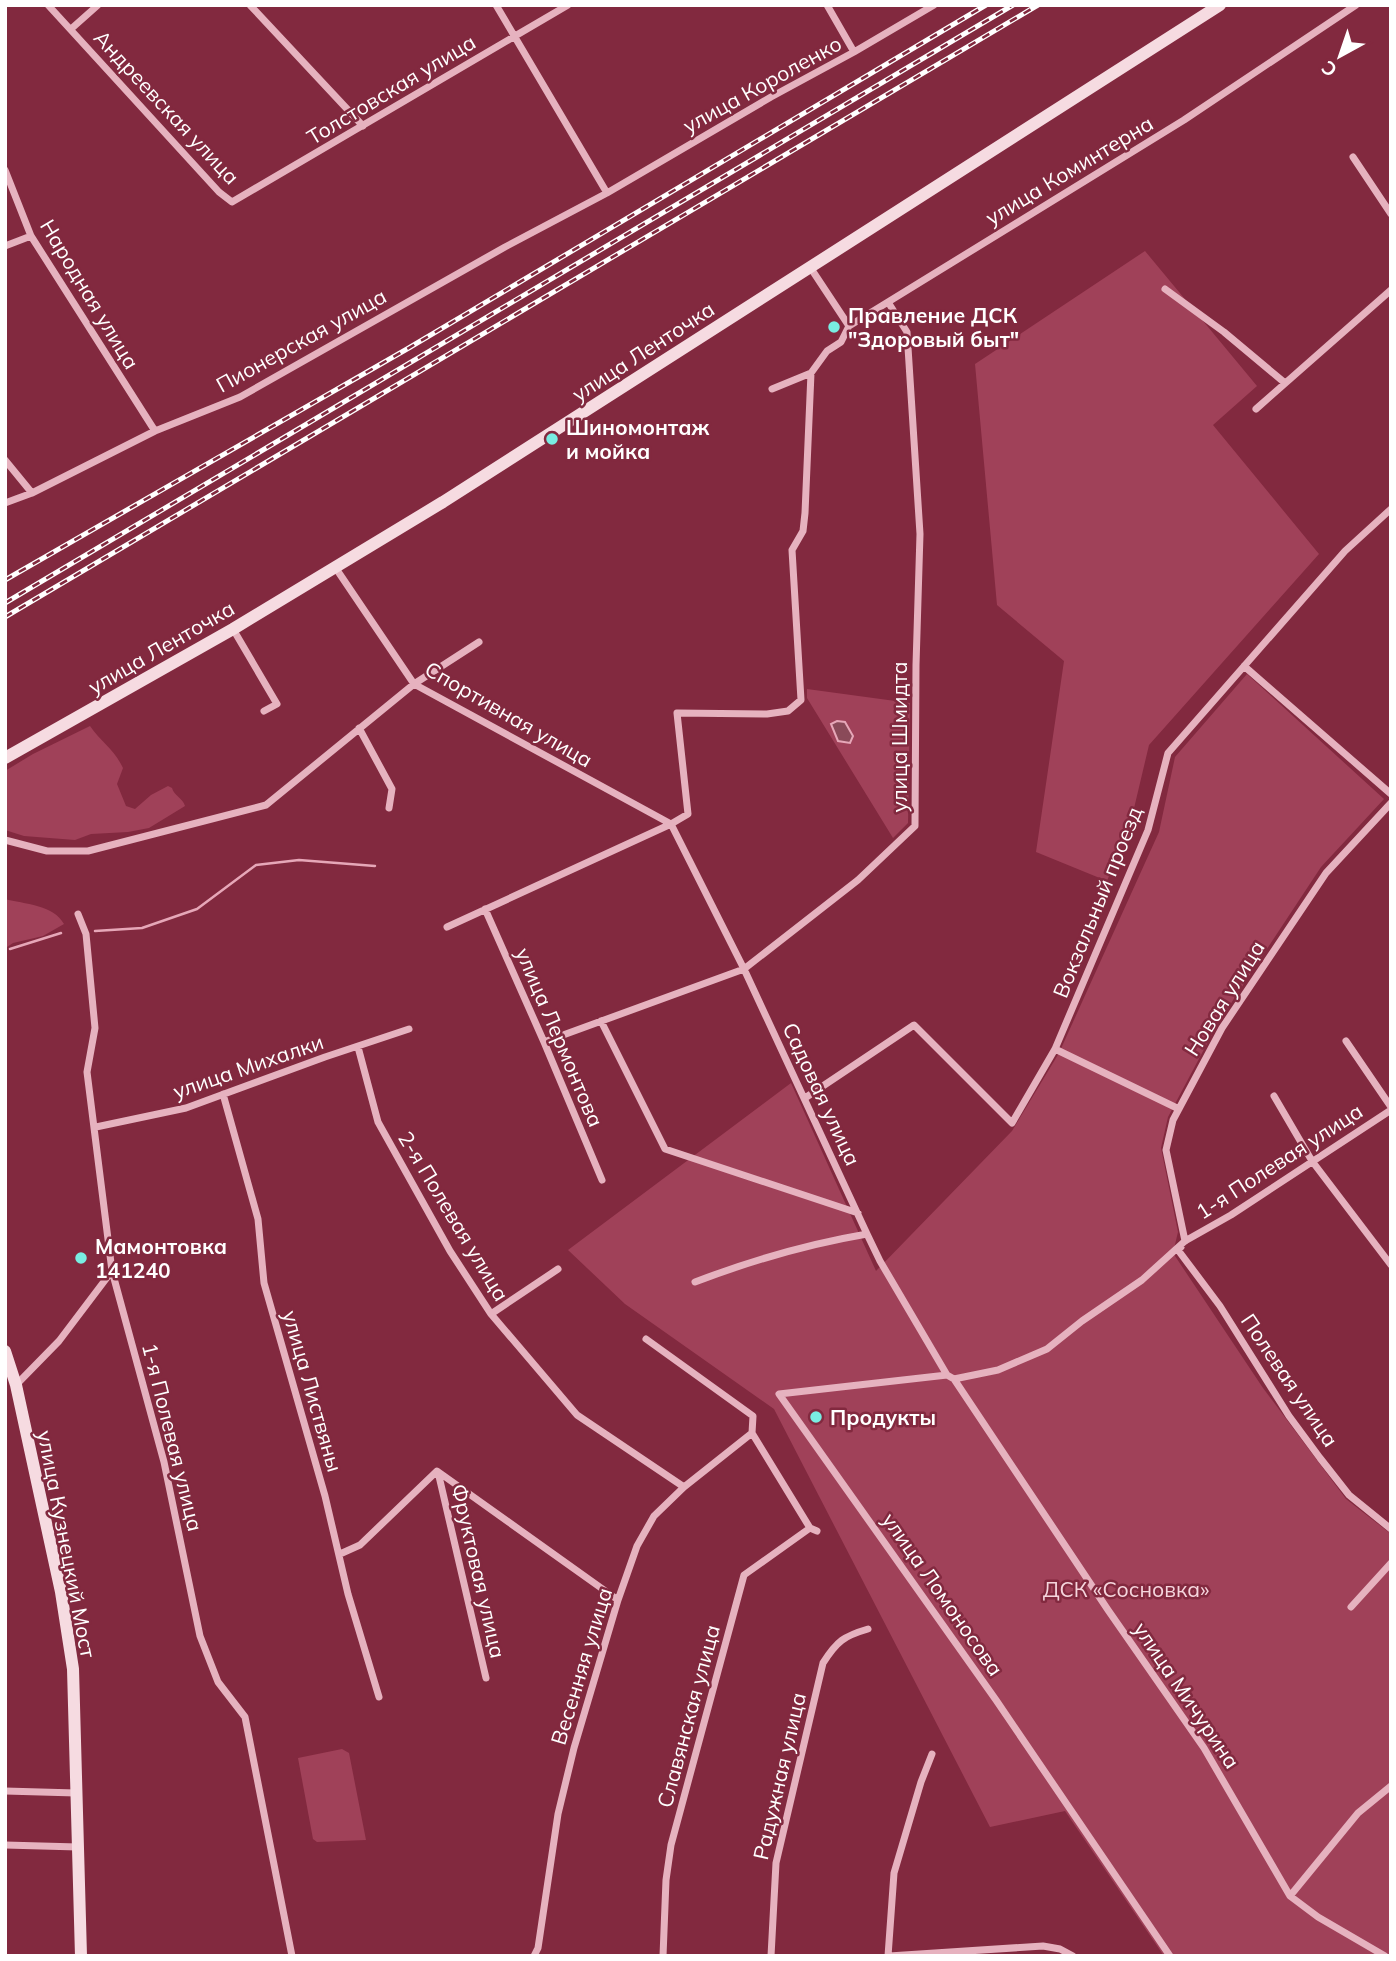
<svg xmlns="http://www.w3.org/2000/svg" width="1396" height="1961" viewBox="0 0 1396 1961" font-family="Mulish,sans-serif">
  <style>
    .green { fill: #a04159 }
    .water { fill: #8a4a59; stroke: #e6a7b8; stroke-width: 2 }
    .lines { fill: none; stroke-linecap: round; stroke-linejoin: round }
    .stream { stroke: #e6a7b8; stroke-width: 2.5 }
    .street { stroke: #e6b2bf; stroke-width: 7 }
    .secondary { stroke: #f6dbe1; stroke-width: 12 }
    .rail-casing { stroke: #fff; stroke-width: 5 }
    .rail { stroke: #82293f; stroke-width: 2.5; stroke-dasharray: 8; stroke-linecap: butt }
    .poi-dot { fill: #79ede2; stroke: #82293f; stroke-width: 2.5 }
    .labels { text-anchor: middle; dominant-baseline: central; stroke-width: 5; stroke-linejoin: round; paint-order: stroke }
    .street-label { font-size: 21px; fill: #fff; stroke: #82293f }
    .poi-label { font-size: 21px; font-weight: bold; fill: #fff; stroke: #82293f; text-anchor: start }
    .park-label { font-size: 21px; fill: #f5d5dd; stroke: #82293f }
  </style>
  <rect width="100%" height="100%" fill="#82293f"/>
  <!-- green -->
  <path class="green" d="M 1145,251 L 1257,386 L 1213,425 L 1319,554 L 1149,745 L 1131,821 L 1107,881 L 1036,852 L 1064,661 L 997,605 L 975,364 Z
    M 1247,674 L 1384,799 L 1321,867 L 1218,1023 L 1168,1117 L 1161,1148 L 1178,1232 L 1173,1253 L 1263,1388 L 1346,1499 L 1391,1534 L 1391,1956 L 1164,1956 L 1065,1811 L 990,1827 L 774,1409 L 625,1304 L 568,1250 L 791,1083 L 876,1271 L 1012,1131 L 1059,1053 L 1159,832 L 1175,757 Z
    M 807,689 L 910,703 L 908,823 L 893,838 L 807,698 Z
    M 90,726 C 101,742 114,749 123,768 L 117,784 L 126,806 L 135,809 L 151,795 L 168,786 L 172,788 C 174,796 183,798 185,806 L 149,828 L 128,832 L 91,834 L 75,840 L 24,836 L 5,830 L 5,771 L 33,754 Z
    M 5,899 C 24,904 54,905 64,924 L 43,936 L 13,943 L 7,947 L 5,947 Z
    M 342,1749 L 349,1753 L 366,1840 L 317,1842 L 313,1839 L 298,1758 Z"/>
  <!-- water -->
  <path class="water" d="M 837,721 L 845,722 L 853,736 L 850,743 L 838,741 L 831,724 Z"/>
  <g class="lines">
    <!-- stream -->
    <path class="stream" d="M 95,931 L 142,928 L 197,909 L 256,865 L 299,860 L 375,866
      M 10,949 L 61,933"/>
    <!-- street -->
    <path class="street" d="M 48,5 L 219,192 L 232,202 L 568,5
      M 250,5 L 363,126
      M 496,5 L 607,193
      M 827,5 L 854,52
      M 71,29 L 98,5
      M 1353,157 L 1391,214
      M 5,170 L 31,236 L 155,431
      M 5,246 L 31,236
      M 810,267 L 849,326
      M 1165,289 L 1224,332 L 1285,383
      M 772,389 L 811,373 L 827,351 L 841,342 L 849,326 L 1184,120 L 1356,5
      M 1256,409 L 1391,290
      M 5,460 L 32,493
      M 5,503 L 32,493 L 155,431 L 240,397 L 505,247 L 607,193 L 771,97 L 854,52 L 934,5
      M 335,567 L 414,684 L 671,824
      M 233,629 L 277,704 L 264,711
      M 1244,666 L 1391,794
      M 359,728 L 392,789 L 389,808
      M 671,824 L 744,969 L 867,1234 L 880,1261 L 947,1375
      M 5,840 L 47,851 L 88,851 L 266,805 L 414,684 L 479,642
      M 485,909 L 544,1042 L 602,1180
      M 78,914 L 86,934 L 95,1028 L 87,1072 L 112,1271 L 164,1462 L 200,1636 L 218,1682 L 245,1717 L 292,1956
      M 447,927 L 671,824 L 688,814 L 677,713 L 767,714 L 788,711 L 801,700 L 792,550 L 803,531 L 805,513 L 811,373
      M 601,1021 L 665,1149 L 858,1213
      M 1346,1041 L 1391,1107
      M 544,1042 L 744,969 L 858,880 L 915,826 L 916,665 L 920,534 L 907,332 L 888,302
      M 358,1047 L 378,1122 L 450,1251 L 491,1314 L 577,1415 L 684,1487
      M 1055,1049 L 1179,1109
      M 223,1094 L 258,1219 L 264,1283 L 325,1496 L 348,1594 L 379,1697
      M 1274,1096 L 1312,1161 L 1391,1265
      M 805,1098 L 914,1025 L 1012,1123 L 1055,1049 L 1148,830 L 1168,753 L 1345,551 L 1391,509
      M 96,1127 L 186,1108 L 325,1057 L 409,1029
      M 1185,1241 L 1166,1150 L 1173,1120 L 1222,1028 L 1326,873 L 1391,803
      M 1181,1247 L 1178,1250 L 1220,1306 L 1289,1416 L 1320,1458 L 1349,1495 L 1391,1529
      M 695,1282 C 750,1261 808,1244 867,1234
      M 491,1314 L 558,1269
      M 646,1339 L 753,1416 L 752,1433
      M 954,1379 L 1108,1610 L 1204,1748 L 1290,1896 L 1318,1917 L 1385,1956
      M 16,1385 L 59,1341 L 112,1271
      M 752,1433 L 810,1528
      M 438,1472 L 486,1678
      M 340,1554 L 360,1545 L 437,1471 L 618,1600
      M 1351,1607 L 1391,1563
      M 5,1791 L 76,1793
      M 5,1845 L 78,1847
      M 1290,1896 L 1358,1813 L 1391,1786
      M 534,1956 L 538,1948 L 558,1814 L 574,1748 L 618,1600 L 637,1546 L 654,1516 L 684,1487 L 752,1433
      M 663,1956 L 666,1880 L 671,1845 L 744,1575 L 810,1528 L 817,1531
      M 771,1956 L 776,1863 L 823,1663 C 837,1641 844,1636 868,1629
      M 888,1956 L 894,1873 L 921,1782 L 932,1754
      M 889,1956 L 1043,1946 L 1060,1949 L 1073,1956
      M 1170,1956 L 996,1700 L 779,1394 L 947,1375 L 954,1379 L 998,1370 L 1047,1349 L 1082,1321 L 1142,1280 L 1185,1241 L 1231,1215 L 1391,1110"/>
    <!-- secondary -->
    <path class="secondary" d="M 5,758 L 233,629 L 443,502 L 1220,5
      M 5,1351 L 16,1385 L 61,1592 L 73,1669 L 81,1956"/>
    <defs>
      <path id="rail" d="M 5,580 L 407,349 L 986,5
        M 5,603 L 1013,5
        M 5,617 L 1038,5"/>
    </defs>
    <!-- rail casing -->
    <use href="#rail" class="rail-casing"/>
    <!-- rail -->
    <use href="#rail" class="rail"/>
  </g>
  <!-- markers -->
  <g class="poi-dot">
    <circle cx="834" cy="327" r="7"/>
    <circle cx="552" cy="439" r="7"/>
    <circle cx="81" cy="1258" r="7"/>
    <circle cx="816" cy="1417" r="7"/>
  </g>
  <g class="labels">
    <!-- street labels -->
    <g class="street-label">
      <text transform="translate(762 84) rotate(-29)">улица Короленко</text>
      <text transform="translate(391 89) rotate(-31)">Толстовская улица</text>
      <text transform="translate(167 107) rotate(47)">Андреевская улица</text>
      <text transform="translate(1069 170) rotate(-31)">улица Коминтерна</text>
      <text transform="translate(90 294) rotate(59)">Народная улица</text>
      <text transform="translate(301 340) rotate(-29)">Пионерская улица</text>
      <text transform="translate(643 351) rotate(-33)">улица Ленточка</text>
      <text transform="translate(161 647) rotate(-30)">улица Ленточка</text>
      <text transform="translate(509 714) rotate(30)">Спортивная улица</text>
      <text transform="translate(899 737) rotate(-90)">улица Шмидта</text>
      <text transform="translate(1097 902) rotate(-68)">Вокзальный проезд</text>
      <text transform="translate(1224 998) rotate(-58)">Новая улица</text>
      <text transform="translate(560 1037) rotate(67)">улица Лермонтова</text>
      <text transform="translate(248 1066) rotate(-19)">улица Михалки</text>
      <text transform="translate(822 1094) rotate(65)">Садовая улица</text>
      <text transform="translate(1279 1161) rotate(-33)">1-я Полевая улица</text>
      <text transform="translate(454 1216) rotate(59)">2-я Полевая улица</text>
      <text transform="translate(1290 1380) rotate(56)">Полевая улица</text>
      <text transform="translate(313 1391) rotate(74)">улица Листвяны</text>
      <text transform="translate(173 1437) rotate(76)">1-я Полевая улица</text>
      <text transform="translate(67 1544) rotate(79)">улица Кузнецкий Мост</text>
      <text transform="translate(479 1571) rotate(77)">Фруктовая улица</text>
      <text transform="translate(943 1594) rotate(55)">улица Ломоносова</text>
      <text transform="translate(581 1666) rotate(-73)">Весенняя улица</text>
      <text transform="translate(1187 1695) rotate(56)">улица Мичурина</text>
      <text transform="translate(688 1716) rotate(-75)">Славянская улица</text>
      <text transform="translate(779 1776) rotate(-77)">Радужная улица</text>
    </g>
    <!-- poi labels -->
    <g class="poi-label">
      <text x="848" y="315">Правление ДСК<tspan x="848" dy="24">"Здоровый быт"</tspan></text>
      <text x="566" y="427">Шиномонтаж<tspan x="566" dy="24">и мойка</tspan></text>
      <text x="95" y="1246">Мамонтовка<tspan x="95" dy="24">141240</tspan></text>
      <text x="830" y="1417">Продукты</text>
    </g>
    <!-- park labels -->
    <g class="park-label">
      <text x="1126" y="1589">ДСК «Сосновка»</text>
    </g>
  </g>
  <!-- border -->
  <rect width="1396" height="1961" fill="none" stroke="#ffffff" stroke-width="14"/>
  <!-- north arrow -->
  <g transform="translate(1340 56) rotate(220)" stroke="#82293f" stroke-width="5" paint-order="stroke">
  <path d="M0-5L12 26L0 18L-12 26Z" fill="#ffffff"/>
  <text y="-10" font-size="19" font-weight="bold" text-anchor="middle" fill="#ffffff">С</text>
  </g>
</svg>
